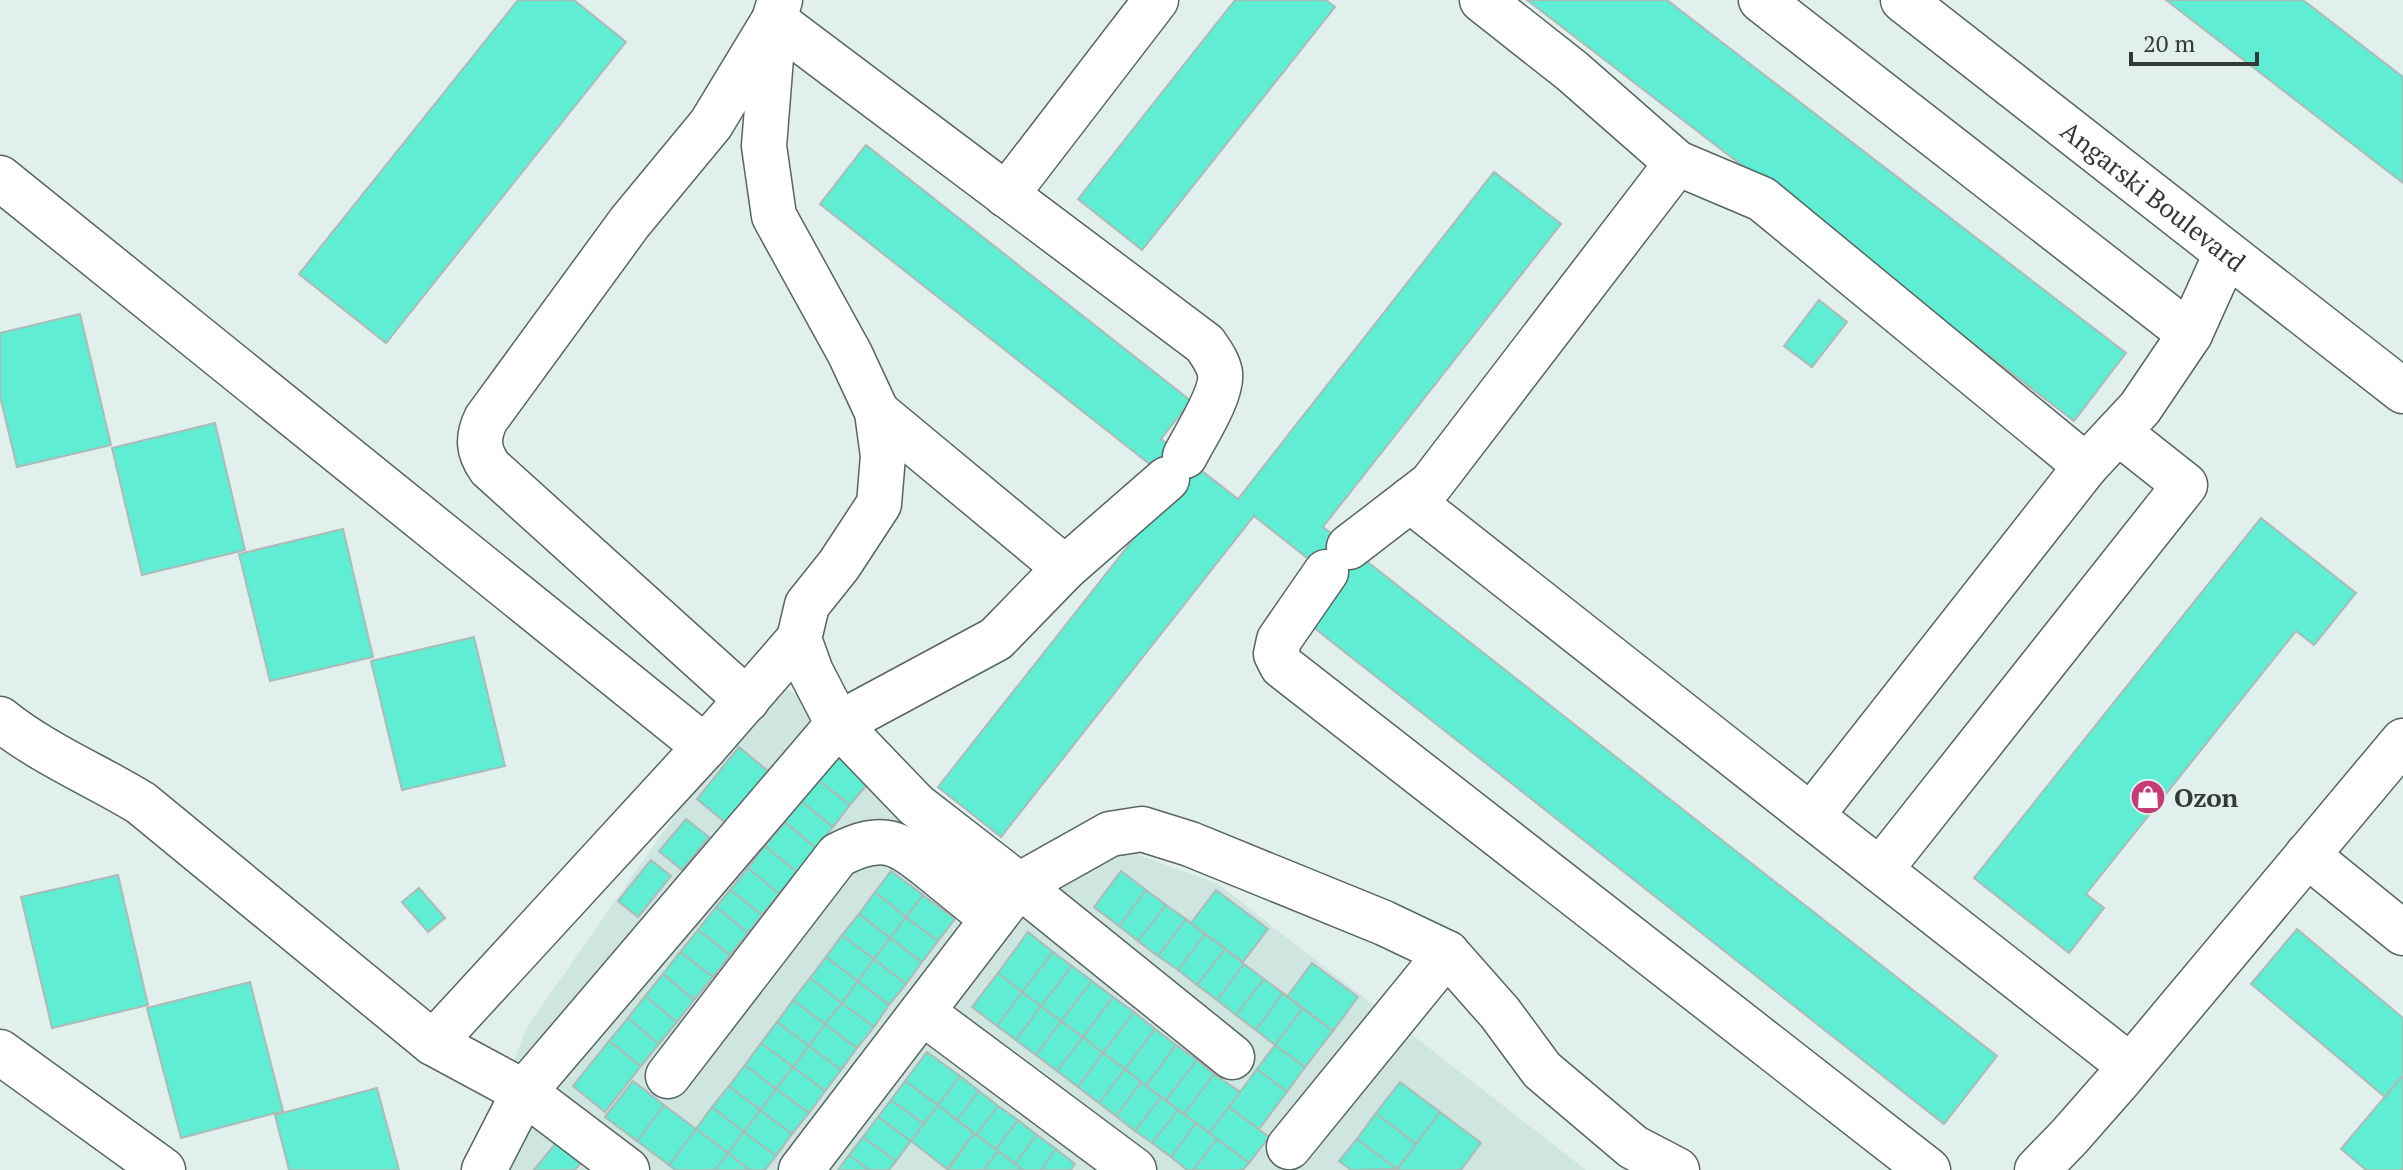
<svg xmlns="http://www.w3.org/2000/svg" width="2403" height="1170" viewBox="0 0 2403 1170" font-family="'PT Serif',serif">
  <style>
    .built { fill: #cee5e0 }
    .building { fill: #5fedd3; stroke: #acbbb7; stroke-width: 2 }
    .lines { fill: none; stroke-linecap: round; stroke-linejoin: round }
    .minor-casing { stroke: #586562; stroke-width: 47 }
    .minor { stroke: #fff; stroke-width: 44 }
    .labels { text-anchor: middle; dominant-baseline: central; stroke-width: 6; stroke-linejoin: round; paint-order: stroke }
    .street-label { font-size: 26px; fill: #333937; stroke: #e1f0ed }
    .poi-label { font-size: 26px; font-weight: bold; fill: #333937; stroke: #e1f0ed; text-anchor: start }
  </style>
  <rect width="100%" height="100%" fill="#e1f0ed"/>
  <!-- built -->
  <path class="built" d="M 778,684 L 875,742 L 1046,885 L 1120,848 L 1218,884 L 1586,1170 L 465,1170 L 483,1140 L 527,1027 L 673,818 Z"/>
  <!-- building -->
  <path class="building" d="M 518,0 L 574,0 L 626,42 L 386,343 L 299,274 Z
    M 1235,0 L 1326,0 L 1335,7 L 1142,250 L 1078,199 Z
    M 1527,0 L 1667,0 L 2126,353 L 2074,421 Z
    M 2166,0 L 2303,0 L 2403,77 L 2403,183 Z
    M 866,145 L 1191,401 L 1161,439 L 1238,499 L 1494,172 L 1561,224 L 1323,527 L 1360,556 L 1339,583 L 1254,516 L 1001,837 L 938,787 L 1176,485 L 820,204 Z
    M 1819,300 L 1847,322 L 1812,367 L 1784,346 Z
    M 80,314 L 111,445 L 17,467 L 0,396 L 0,333 Z
    M 215,423 L 245,550 L 142,575 L 112,448 Z
    M 2261,518 L 2356,593 L 2314,645 L 2296,631 L 2086,894 L 2104,908 L 2069,953 L 1974,878 Z
    M 343,529 L 373,657 L 270,681 L 239,554 Z
    M 1360,556 L 1997,1056 L 1944,1124 L 1308,623 Z
    M 474,637 L 505,766 L 402,790 L 371,661 Z
    M 739,747 L 769,772 L 727,824 L 697,799 Z
    M 837,756 L 870,781 L 850,805 L 818,780 Z
    M 818,780 L 850,805 L 833,827 L 801,801 Z
    M 801,801 L 833,827 L 816,848 L 785,822 Z
    M 686,819 L 709,837 L 682,870 L 659,851 Z
    M 785,822 L 816,848 L 797,872 L 765,846 Z
    M 765,846 L 797,872 L 779,894 L 748,868 Z
    M 651,860 L 671,876 L 638,917 L 618,901 Z
    M 748,868 L 779,894 L 762,915 L 730,890 Z
    M 891,871 L 923,895 L 906,917 L 875,892 Z
    M 1121,871 L 1146,890 L 1119,926 L 1094,907 Z
    M 118,875 L 148,1005 L 52,1028 L 21,897 Z
    M 419,888 L 445,918 L 428,932 L 402,902 Z
    M 730,890 L 762,915 L 748,933 L 716,907 Z
    M 1146,890 L 1166,905 L 1138,941 L 1119,926 Z
    M 1216,890 L 1268,929 L 1243,962 L 1191,923 Z
    M 875,892 L 906,917 L 890,938 L 859,914 Z
    M 923,895 L 955,919 L 938,941 L 906,917 Z
    M 1166,905 L 1186,919 L 1158,956 L 1138,941 Z
    M 716,907 L 748,933 L 730,955 L 698,930 Z
    M 859,914 L 890,938 L 874,959 L 842,935 Z
    M 906,917 L 938,941 L 922,962 L 890,938 Z
    M 1186,919 L 1205,934 L 1178,970 L 1158,956 Z
    M 2297,929 L 2403,1018 L 2403,1075 L 2385,1097 L 2251,984 Z
    M 698,930 L 730,955 L 713,977 L 680,952 Z
    M 1028,932 L 1053,952 L 1022,992 L 998,973 Z
    M 1205,934 L 1225,949 L 1197,985 L 1178,970 Z
    M 842,935 L 874,959 L 858,981 L 826,957 Z
    M 890,938 L 922,962 L 906,984 L 874,959 Z
    M 1225,949 L 1244,964 L 1217,1000 L 1197,985 Z
    M 680,952 L 713,977 L 694,1000 L 663,974 Z
    M 1053,952 L 1072,966 L 1041,1006 L 1022,992 Z
    M 826,957 L 858,981 L 842,1003 L 810,978 Z
    M 874,959 L 906,984 L 889,1005 L 858,981 Z
    M 1312,963 L 1358,997 L 1333,1031 L 1287,997 Z
    M 1244,964 L 1264,979 L 1236,1015 L 1217,1000 Z
    M 1072,966 L 1092,981 L 1061,1021 L 1041,1006 Z
    M 998,973 L 1022,992 L 997,1026 L 972,1007 Z
    M 663,974 L 694,1000 L 677,1022 L 645,996 Z
    M 810,978 L 842,1003 L 825,1024 L 793,1000 Z
    M 1264,979 L 1283,993 L 1256,1030 L 1236,1015 Z
    M 858,981 L 889,1005 L 874,1027 L 842,1003 Z
    M 1092,981 L 1113,997 L 1083,1037 L 1061,1021 Z
    M 250,982 L 283,1111 L 181,1138 L 147,1008 Z
    M 1022,992 L 1041,1006 L 1016,1040 L 997,1026 Z
    M 1283,993 L 1303,1008 L 1275,1045 L 1256,1030 Z
    M 645,996 L 677,1022 L 659,1044 L 628,1018 Z
    M 1113,997 L 1134,1012 L 1103,1053 L 1083,1037 Z
    M 793,1000 L 825,1024 L 809,1046 L 777,1022 Z
    M 842,1003 L 874,1027 L 857,1048 L 825,1024 Z
    M 1041,1006 L 1061,1021 L 1036,1055 L 1016,1040 Z
    M 1303,1008 L 1333,1031 L 1305,1067 L 1275,1045 Z
    M 1134,1012 L 1155,1029 L 1125,1069 L 1103,1053 Z
    M 628,1018 L 659,1044 L 641,1066 L 609,1041 Z
    M 1061,1021 L 1083,1037 L 1057,1071 L 1036,1055 Z
    M 777,1022 L 809,1046 L 793,1067 L 761,1043 Z
    M 825,1024 L 857,1048 L 841,1070 L 809,1046 Z
    M 1155,1029 L 1176,1045 L 1146,1086 L 1125,1069 Z
    M 1083,1037 L 1103,1053 L 1078,1087 L 1057,1071 Z
    M 609,1041 L 641,1066 L 605,1112 L 573,1086 Z
    M 761,1043 L 793,1067 L 776,1089 L 745,1065 Z
    M 1176,1045 L 1197,1060 L 1166,1100 L 1146,1086 Z
    M 1275,1045 L 1305,1067 L 1287,1092 L 1257,1069 Z
    M 809,1046 L 841,1070 L 825,1091 L 793,1067 Z
    M 927,1052 L 960,1076 L 938,1105 L 905,1081 Z
    M 1103,1053 L 1125,1069 L 1099,1103 L 1078,1087 Z
    M 1197,1060 L 1214,1074 L 1184,1114 L 1166,1100 Z
    M 745,1065 L 776,1089 L 760,1110 L 729,1086 Z
    M 793,1067 L 825,1091 L 809,1113 L 776,1089 Z
    M 1125,1069 L 1141,1082 L 1116,1116 L 1099,1103 Z
    M 1257,1069 L 1287,1092 L 1259,1129 L 1229,1107 Z
    M 1214,1074 L 1240,1092 L 1209,1133 L 1184,1114 Z
    M 2403,1075 L 2403,1170 L 2366,1170 L 2341,1149 Z
    M 960,1076 L 979,1091 L 957,1120 L 938,1105 Z
    M 633,1081 L 664,1105 L 637,1141 L 605,1117 Z
    M 905,1081 L 938,1105 L 924,1124 L 891,1100 Z
    M 1141,1082 L 1161,1097 L 1135,1131 L 1116,1116 Z
    M 1400,1082 L 1440,1112 L 1416,1144 L 1376,1113 Z
    M 729,1086 L 760,1110 L 744,1132 L 712,1107 Z
    M 377,1088 L 399,1170 L 289,1170 L 275,1115 Z
    M 776,1089 L 809,1113 L 792,1134 L 760,1110 Z
    M 979,1091 L 998,1106 L 976,1135 L 957,1120 Z
    M 1161,1097 L 1178,1110 L 1152,1143 L 1135,1131 Z
    M 891,1100 L 924,1124 L 911,1141 L 878,1117 Z
    M 664,1105 L 696,1129 L 669,1165 L 637,1141 Z
    M 938,1105 L 974,1133 L 947,1169 L 911,1141 Z
    M 998,1106 L 1018,1120 L 996,1149 L 976,1135 Z
    M 712,1107 L 744,1132 L 728,1153 L 696,1129 Z
    M 1229,1107 L 1269,1137 L 1249,1163 L 1209,1133 Z
    M 760,1110 L 792,1134 L 776,1156 L 744,1132 Z
    M 1178,1110 L 1196,1123 L 1171,1157 L 1152,1143 Z
    M 1440,1112 L 1481,1143 L 1461,1170 L 1397,1170 Z
    M 1376,1113 L 1416,1144 L 1397,1169 L 1357,1139 Z
    M 878,1117 L 911,1141 L 896,1161 L 863,1137 Z
    M 1018,1120 L 1037,1135 L 1015,1164 L 996,1149 Z
    M 1196,1123 L 1217,1139 L 1193,1170 L 1187,1170 L 1171,1157 Z
    M 696,1129 L 728,1153 L 715,1170 L 675,1170 L 669,1165 Z
    M 744,1132 L 776,1156 L 765,1170 L 750,1170 L 728,1153 Z
    M 974,1133 L 998,1151 L 984,1170 L 948,1170 Z
    M 1037,1135 L 1056,1149 L 1041,1170 L 1023,1170 L 1015,1164 Z
    M 863,1137 L 896,1161 L 889,1170 L 869,1170 L 849,1155 Z
    M 1217,1139 L 1249,1163 L 1243,1170 L 1193,1170 Z
    M 1357,1139 L 1397,1169 L 1351,1170 L 1339,1161 Z
    M 556,1143 L 581,1163 L 575,1170 L 534,1170 Z
    M 1056,1149 L 1075,1164 L 1071,1170 L 1041,1170 Z
    M 998,1151 L 1022,1169 L 1022,1170 L 984,1170 Z
    M 728,1153 L 750,1170 L 715,1170 Z
    M 849,1155 L 869,1170 L 838,1170 Z"/>
  <g class="lines">
    <defs>
      <g id="minor">
        <path d="M 780,0 L 774,20 L 764,146 L 774,216 L 850,354 L 877,412 L 883,456 L 879,504 L 839,565 L 807,605 L 799,639 L 811,672 L 838,724 L 916,805 L 1019,885 L 1110,834 L 1142,829 L 1190,844 L 1384,923 L 1447,953 L 1500,1013 L 1542,1070 L 1633,1147 L 1677,1170"/>
        <path d="M 1482,0 L 1572,71 L 1677,163 L 1762,199 L 2086,466 L 2140,408 L 2190,334 L 2226,254"/>
        <path d="M 1761,0 L 2190,334"/>
        <path id="s1" d="M 1903,0 L 2403,391"/>
        <path d="M 0,178 L 705,747"/>
        <path d="M 1006,195 L 1156,0"/>
        <path d="M 877,412 L 1065,568"/>
        <path d="M 2086,466 L 1811,816 L 2130,1066"/>
        <path d="M 1410,500 L 1811,816"/>
        <path d="M 1349,547 L 1431,484 L 1677,163"/>
        <path d="M 1326,572 L 1279,640 L 1276,654 L 1282,666 L 1928,1170"/>
        <path d="M 747,700 L 490,468 C 478,451 477,438 486,419 L 630,222 L 711,124 L 774,20 L 1205,344 C 1211,353 1218,362 1220,373 C 1223,394 1195,436 1185,456"/>
        <path d="M 0,719 C 42,753 95,775 141,803 L 433,1043 L 524,1092 L 484,1170"/>
        <path d="M 2307,855 L 2403,933"/>
        <path d="M 1880,870 L 2185,485 L 2118,432"/>
        <path d="M 922,1012 L 1134,1170"/>
        <path d="M 433,1043 L 705,747 L 799,639"/>
        <path d="M 0,1052 L 163,1170"/>
        <path d="M 668,1076 L 838,855 C 887,830 900,844 939,875 C 957,890 975,904 993,919"/>
        <path d="M 1289,1147 L 1447,953"/>
        <path d="M 627,1170 L 524,1092 L 838,724 L 996,639 L 1065,568 L 1167,479"/>
        <path d="M 801,1170 L 1019,885 L 1232,1057"/>
        <path d="M 2037,1170 L 2069,1137 L 2120,1079 L 2403,741"/>
      </g>
    </defs>
    <!-- minor casing -->
    <use href="#minor" class="minor-casing"/>
    <!-- minor -->
    <use href="#minor" class="minor"/>
  </g>
  <!-- icons -->
  <defs>
    <symbol id="shop-disc" viewBox="-11 -11 22 22"><circle r="9.5" fill="#c53b75" stroke="#e1f0ed"/><path d="M-5-2.5h2.3a2.7 3.5 0 0 1 5.4 0H5L5.5 6h-11ZM-1.5-2.5h3a1.5 2.3 0 0 0-3 0Z" fill="#fff"/></symbol>
  </defs>
  <g fill-rule="evenodd">
    <use href="#shop-disc" x="2128" y="777" width="40" height="40"/>
  </g>
  <g class="labels">
    <!-- street labels -->
    <g class="street-label">
      <text stroke="none"><textPath href="#s1" startOffset="318">Angarski Boulevard</textPath></text>
    </g>
    <!-- poi labels -->
    <g class="poi-label">
      <text x="2174" y="797">Ozon</text>
    </g>
  </g>
  <!-- scale -->
  <path d="M2131 52v12h126v-12" fill="none" stroke="#333937" stroke-width="4"/>
  <text x="2143" y="52" font-size="24" fill="#333937" stroke="#e1f0ed" stroke-width="6" paint-order="stroke">20 m</text>
</svg>
